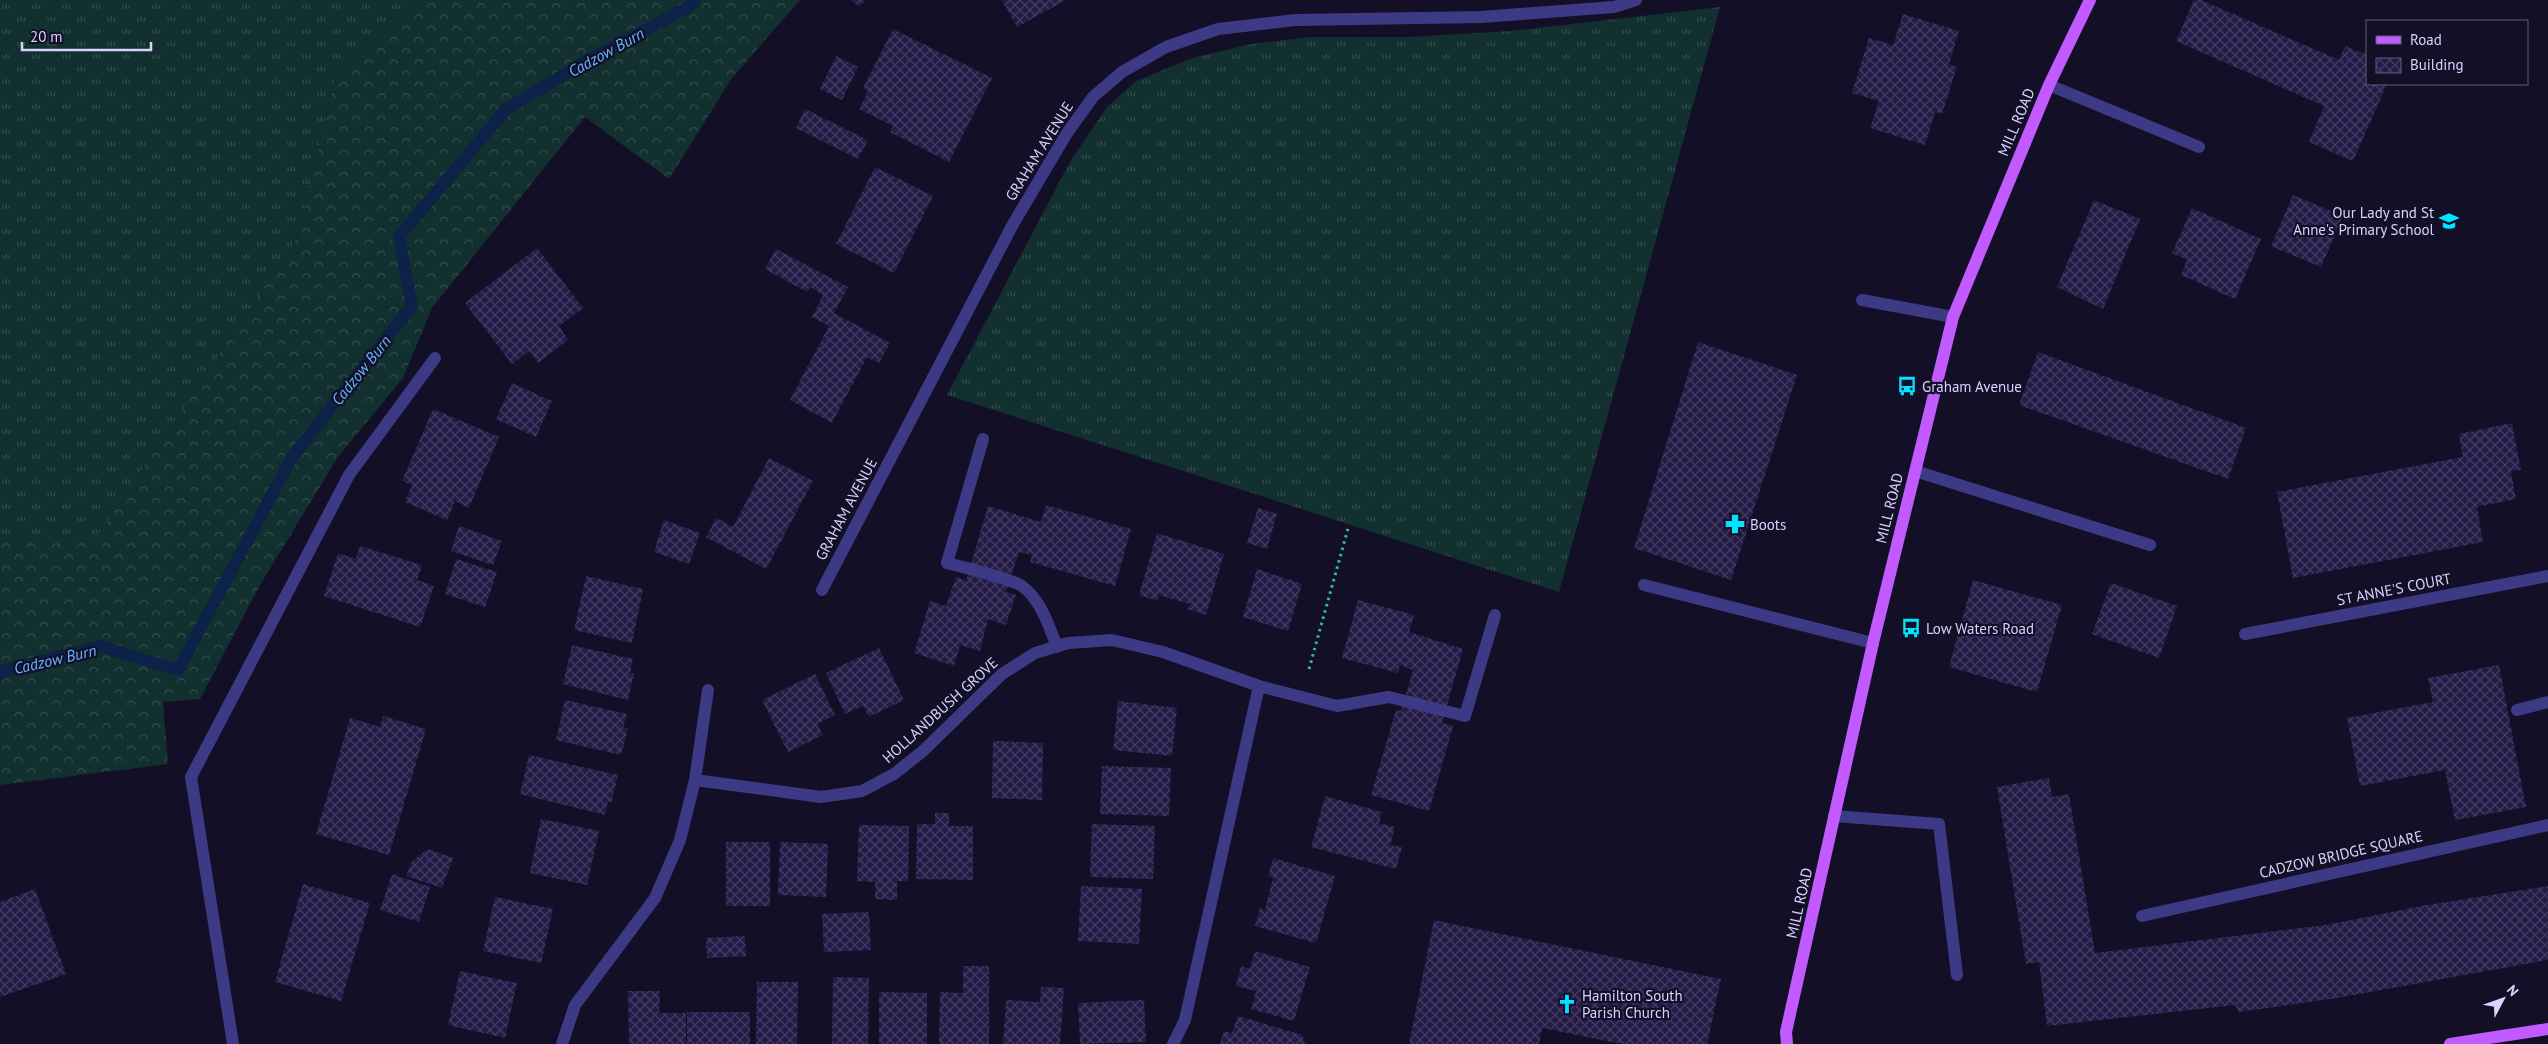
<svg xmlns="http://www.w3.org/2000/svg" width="2548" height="1044" viewBox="0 0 2548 1044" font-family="'PT Sans',sans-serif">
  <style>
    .grass { fill: url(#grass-tufts) }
    .forest { fill: url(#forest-crowns) }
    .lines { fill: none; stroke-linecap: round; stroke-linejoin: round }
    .stream { stroke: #0c2248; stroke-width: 12 }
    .building { fill: url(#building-cross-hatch) }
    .path { stroke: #2fb8b0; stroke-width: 3; stroke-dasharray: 2.5 4; stroke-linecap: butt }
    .minor { stroke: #3d3a85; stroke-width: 12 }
    .major { stroke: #c25bff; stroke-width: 12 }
    .labels { text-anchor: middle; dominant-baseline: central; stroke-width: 4.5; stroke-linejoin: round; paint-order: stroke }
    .street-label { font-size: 15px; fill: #d9d4ff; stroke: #130f26 }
    .poi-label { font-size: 15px; fill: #d9d4ff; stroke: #130f26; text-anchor: start }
    .water-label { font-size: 16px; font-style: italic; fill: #62b6ff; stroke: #130f26 }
  </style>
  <defs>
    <pattern id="grass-tufts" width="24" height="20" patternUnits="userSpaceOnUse" patternTransform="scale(1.25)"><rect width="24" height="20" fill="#12302f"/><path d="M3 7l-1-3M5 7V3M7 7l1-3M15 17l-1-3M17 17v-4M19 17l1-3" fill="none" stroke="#344d4e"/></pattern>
    <pattern id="forest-crowns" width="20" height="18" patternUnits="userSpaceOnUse" patternTransform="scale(1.25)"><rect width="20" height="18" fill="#12302f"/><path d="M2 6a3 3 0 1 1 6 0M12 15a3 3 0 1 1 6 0" fill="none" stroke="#344d4e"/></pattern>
    <pattern id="building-cross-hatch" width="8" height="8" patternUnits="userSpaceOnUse" patternTransform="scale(1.25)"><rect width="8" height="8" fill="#241b47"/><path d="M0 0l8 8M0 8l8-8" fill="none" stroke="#433b63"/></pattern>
  </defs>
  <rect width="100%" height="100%" fill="#130f26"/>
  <!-- grass -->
  <path class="grass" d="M 0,0 L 418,0 L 335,77 L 297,238 L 111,532 L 0,566 Z
    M 1720,7 L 1559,592 L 947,395 L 1071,160 L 1107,107 L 1136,81 L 1192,58 L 1251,44 L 1311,37 L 1409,37 L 1510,31 Z"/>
  <!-- forest -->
  <path class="forest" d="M 418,0 L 800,0 L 732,78 L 669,179 L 585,117 L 432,308 L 403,378 L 338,457 L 260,585 L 200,699 L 163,702 L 168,764 L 0,785 L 0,539 L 97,536 L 297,238 L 335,77 Z"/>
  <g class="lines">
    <!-- stream -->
    <path class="stream" d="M 0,675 L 6,670 L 100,646 L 178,670 L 292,457 L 412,306 L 399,237 L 506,109 L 589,60 L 692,5 L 694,0"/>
  </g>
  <!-- building -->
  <path class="building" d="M 851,0 L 865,0 L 859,7 Z
    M 1002,0 L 1066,0 L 1017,27 Z
    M 2194,0 L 2201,0 L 2339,60 L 2345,46 L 2367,55 L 2367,84 L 2387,84 L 2353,161 L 2309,142 L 2324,106 L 2176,41 Z
    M 1903,14 L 1959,31 L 1949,64 L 1957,67 L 1942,114 L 1935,112 L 1925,145 L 1870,128 L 1879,101 L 1852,93 L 1869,38 L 1893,45 Z
    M 893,29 L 992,78 L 949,162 L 890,132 L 893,126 L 859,109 L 868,91 L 863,88 Z
    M 836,56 L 858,67 L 842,100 L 820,89 Z
    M 805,109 L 868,140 L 858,159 L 796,128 Z
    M 875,167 L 933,196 L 894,273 L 836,244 Z
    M 2293,195 L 2343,216 L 2321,267 L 2271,246 Z
    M 2094,200 L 2140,219 L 2103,309 L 2057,287 Z
    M 2192,208 L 2261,239 L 2235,299 L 2181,275 L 2187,260 L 2172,253 Z
    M 537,248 L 583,308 L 559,326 L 568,340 L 538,363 L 529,351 L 512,364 L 465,303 Z
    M 776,249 L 848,287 L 834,313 L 890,343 L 879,363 L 867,357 L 832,423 L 790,400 L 829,326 L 812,317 L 823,295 L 810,287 L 807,292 L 765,269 Z
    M 1698,342 L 1797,375 L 1731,580 L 1634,548 Z
    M 2038,352 L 2246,428 L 2228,479 L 2019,405 Z
    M 512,383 L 552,401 L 536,437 L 496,419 Z
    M 433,409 L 499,437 L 469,508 L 455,501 L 447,520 L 405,502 L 412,485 L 402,481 Z
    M 2512,423 L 2521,470 L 2511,471 L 2516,499 L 2477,507 L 2483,542 L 2293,578 L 2277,492 L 2463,457 L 2459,434 Z
    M 769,458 L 813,481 L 766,569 L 706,537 L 716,518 L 733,527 Z
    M 1046,505 L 1131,529 L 1115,586 L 1030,562 L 1032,555 L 1019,552 L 1006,592 L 1016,595 L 1006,625 L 988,619 L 980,651 L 960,645 L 954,666 L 914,653 L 930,601 L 946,606 L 956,577 L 966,581 L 988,506 L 1041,522 Z
    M 1258,508 L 1277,514 L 1267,549 L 1247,543 Z
    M 664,520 L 700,533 L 689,564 L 654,552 Z
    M 459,526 L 502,541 L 493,565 L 451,551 Z
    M 1157,533 L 1224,554 L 1206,615 L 1187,609 L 1190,604 L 1158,595 L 1158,601 L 1139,595 Z
    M 360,546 L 422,565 L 417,580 L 434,586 L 420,627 L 324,596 L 338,553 L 356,559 Z
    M 456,559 L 497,572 L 485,607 L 445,594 Z
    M 1257,569 L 1302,584 L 1288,631 L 1243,617 Z
    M 586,576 L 643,589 L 632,643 L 574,630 Z
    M 1973,580 L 2062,605 L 2037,692 L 1949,667 Z
    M 2111,583 L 2177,606 L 2159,658 L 2092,634 Z
    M 1358,600 L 1414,615 L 1409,632 L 1463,649 L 1442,723 L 1453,726 L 1429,811 L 1371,795 L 1396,710 L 1401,711 L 1413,670 L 1400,665 L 1398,673 L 1342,658 Z
    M 572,645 L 633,659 L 630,673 L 634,673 L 628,700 L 563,684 Z
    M 879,648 L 904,700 L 869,717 L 863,706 L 845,714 L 826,673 Z
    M 2499,665 L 2526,807 L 2455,820 L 2445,770 L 2360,786 L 2347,718 L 2433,702 L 2428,678 Z
    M 815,674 L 835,715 L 817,724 L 823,735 L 788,752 L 762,700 Z
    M 565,700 L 627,714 L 623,728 L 628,728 L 621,755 L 556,740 Z
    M 1118,701 L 1177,708 L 1172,756 L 1113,750 Z
    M 383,716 L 426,729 L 389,855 L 316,834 L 350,718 L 380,727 Z
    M 993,741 L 1043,743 L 1042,800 L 992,798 Z
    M 529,755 L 618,775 L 611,803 L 608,801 L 605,815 L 520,794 Z
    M 1102,766 L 1171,768 L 1169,816 L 1100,814 Z
    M 2049,778 L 2052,797 L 2069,794 L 2095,953 L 2326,925 L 2427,905 L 2548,886 L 2548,960 L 2337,998 L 2239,1012 L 2235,1005 L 2047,1026 L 2039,962 L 2026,964 L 1997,787 Z
    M 1325,796 L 1382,812 L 1379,823 L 1395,827 L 1390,845 L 1402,847 L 1396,869 L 1311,847 Z
    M 935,813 L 949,813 L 949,826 L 973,826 L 973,880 L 916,879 L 917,824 L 935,824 Z
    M 541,819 L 599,831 L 587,885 L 530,873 Z
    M 1092,824 L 1155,826 L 1153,879 L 1090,877 Z
    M 859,825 L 909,826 L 908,881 L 897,881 L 897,900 L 875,899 L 875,882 L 857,881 Z
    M 726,842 L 770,842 L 770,906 L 726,906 Z
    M 780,842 L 828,844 L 826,897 L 778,895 Z
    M 428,849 L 453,858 L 442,888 L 406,876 L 412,861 Z
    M 1273,858 L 1335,876 L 1316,943 L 1255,926 L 1260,908 L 1265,910 L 1273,877 L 1268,877 Z
    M 392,874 L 430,887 L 419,922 L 380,910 Z
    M 303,884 L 370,903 L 341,1001 L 275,982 Z
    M 1081,886 L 1142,889 L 1139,944 L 1078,941 Z
    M 35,889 L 66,974 L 0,997 L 0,902 Z
    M 495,897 L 553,909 L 541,963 L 483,951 Z
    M 869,912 L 871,950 L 824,952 L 822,914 Z
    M 1434,920 L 1721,979 L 1707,1044 L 1622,1044 L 1542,1028 L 1539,1044 L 1409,1044 Z
    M 745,936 L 746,956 L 707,958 L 706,938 Z
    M 1255,951 L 1310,967 L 1294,1021 L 1251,1009 L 1256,991 L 1236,986 L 1241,966 L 1250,969 Z
    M 963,966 L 989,966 L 989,1044 L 939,1044 L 940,992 L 963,993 Z
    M 460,971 L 517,983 L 505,1038 L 448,1025 Z
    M 833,977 L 869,978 L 868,1044 L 832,1044 Z
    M 757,982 L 798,982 L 797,1044 L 756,1044 Z
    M 1041,987 L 1064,988 L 1060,1044 L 1003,1044 L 1006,1000 L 1040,1002 Z
    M 628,991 L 660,991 L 659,1013 L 686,1013 L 686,1044 L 629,1044 Z
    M 879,992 L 927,993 L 927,1044 L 879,1044 Z
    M 1144,1000 L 1146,1042 L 1080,1044 L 1078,1003 Z
    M 687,1012 L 750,1012 L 750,1044 L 687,1044 Z
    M 1238,1016 L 1302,1035 L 1306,1044 L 1220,1044 L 1224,1031 L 1232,1033 Z"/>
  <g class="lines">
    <!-- path -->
    <path class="path" d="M 1309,669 L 1349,525"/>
    <!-- minor -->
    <path class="minor" d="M 2049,85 L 2199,147
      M 1862,300 L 1953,317
      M 983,439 L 947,563 C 962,567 1012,579 1022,586 C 1041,600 1049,626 1057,647
      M 1915,471 L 2150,545
      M 1644,585 L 1873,643
      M 822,590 L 1012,226 L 1067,133 L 1093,97 L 1122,72 L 1166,47 L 1218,29 L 1295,20 L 1481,17 L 1614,7 L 1636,0
      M 2245,634 L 2548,576
      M 2517,710 L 2548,702
      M 695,780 L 821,797 L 862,791 L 894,774 L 923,751 L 1002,674 L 1035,653 L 1068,643 L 1112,640 L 1163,652 L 1259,686 L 1337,706 L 1389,697 L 1465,716 L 1495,615
      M 1834,816 L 1939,824 L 1957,975
      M 2142,916 L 2548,825
      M 233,1044 L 191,777 L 349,475 L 435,358
      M 562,1044 L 575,1005 L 655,898 L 680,840 L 695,780 L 708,690
      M 1173,1044 L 1185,1020 L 1259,686"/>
    <!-- major -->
    <path class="major" d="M 1787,1044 L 1786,1032 L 1873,643 L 1953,317 L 2049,85 L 2090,0
      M 2450,1044 L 2548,1029"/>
  </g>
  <!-- icons -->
  <defs>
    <symbol id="school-bare" viewBox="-9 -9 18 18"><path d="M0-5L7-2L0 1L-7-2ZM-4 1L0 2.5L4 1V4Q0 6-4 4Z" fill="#00e5ff" stroke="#130f26" stroke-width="2.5" paint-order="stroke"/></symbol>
    <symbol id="bus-bare" viewBox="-9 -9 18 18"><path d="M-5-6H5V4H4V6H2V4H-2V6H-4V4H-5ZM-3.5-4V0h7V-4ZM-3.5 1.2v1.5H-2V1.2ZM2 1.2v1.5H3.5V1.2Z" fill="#00e5ff" stroke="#130f26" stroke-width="2.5" paint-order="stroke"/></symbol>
    <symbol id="pharmacy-bare" viewBox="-9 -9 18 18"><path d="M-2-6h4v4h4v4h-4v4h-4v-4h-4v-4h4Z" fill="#00e5ff" stroke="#130f26" stroke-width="2.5" paint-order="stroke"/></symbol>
    <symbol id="church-bare" viewBox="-9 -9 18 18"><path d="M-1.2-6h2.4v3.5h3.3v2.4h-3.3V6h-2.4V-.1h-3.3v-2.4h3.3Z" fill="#00e5ff" stroke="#130f26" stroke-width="2.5" paint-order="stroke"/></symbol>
  </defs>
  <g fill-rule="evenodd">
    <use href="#school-bare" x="2435" y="207" width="28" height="28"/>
    <use href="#bus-bare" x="1893" y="372" width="28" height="28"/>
    <use href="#pharmacy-bare" x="1721" y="510" width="28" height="28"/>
    <use href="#bus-bare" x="1897" y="614" width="28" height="28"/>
    <use href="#church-bare" x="1553" y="990" width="28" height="28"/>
  </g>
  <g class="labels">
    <!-- street labels -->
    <g class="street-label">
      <text transform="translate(2016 122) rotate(-67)">MILL ROAD</text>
      <text transform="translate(1039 151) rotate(-58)">GRAHAM AVENUE</text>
      <text transform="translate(1889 508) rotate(-76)">MILL ROAD</text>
      <text transform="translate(846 509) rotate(-62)">GRAHAM AVENUE</text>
      <text transform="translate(2394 589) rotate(-11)">ST ANNE'S COURT</text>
      <text transform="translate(940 710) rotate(-42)">HOLLANDBUSH GROVE</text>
      <text transform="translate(2341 854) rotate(-13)">CADZOW BRIDGE SQUARE</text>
      <text transform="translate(1799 903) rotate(-77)">MILL ROAD</text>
    </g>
    <!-- poi labels -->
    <g class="poi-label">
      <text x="2434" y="212" text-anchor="end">Our Lady and St<tspan x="2434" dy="17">Anne's Primary School</tspan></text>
      <text x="1922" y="386">Graham Avenue</text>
      <text x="1750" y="524">Boots</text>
      <text x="1926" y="628">Low Waters Road</text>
      <text x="1582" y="995">Hamilton South<tspan x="1582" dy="17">Parish Church</tspan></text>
    </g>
    <!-- water labels -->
    <g class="water-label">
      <text transform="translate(606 52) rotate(-29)">Cadzow Burn</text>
      <text transform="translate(361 370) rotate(-51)">Cadzow Burn</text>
      <text transform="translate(55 659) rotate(-13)">Cadzow Burn</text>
    </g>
  </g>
  <!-- legend -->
  <rect x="2366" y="20" width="162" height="65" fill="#130f26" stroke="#625e7d"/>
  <rect x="2376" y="36" width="25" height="8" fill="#c25bff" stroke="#625e7d"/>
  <text x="2410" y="45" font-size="15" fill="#d9d4ff">Road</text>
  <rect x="2376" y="58" width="25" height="15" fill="url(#building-cross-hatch)" stroke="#625e7d"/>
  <text x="2410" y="70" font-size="15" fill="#d9d4ff">Building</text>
  <!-- north arrow -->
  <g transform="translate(2503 999) rotate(49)" stroke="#130f26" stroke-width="4" paint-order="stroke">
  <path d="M0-4L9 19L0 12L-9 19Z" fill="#d9d4ff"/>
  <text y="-8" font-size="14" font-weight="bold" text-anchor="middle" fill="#d9d4ff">N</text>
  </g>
  <!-- scale -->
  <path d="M22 42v8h129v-8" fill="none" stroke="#d9d4ff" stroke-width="2.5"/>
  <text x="30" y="42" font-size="15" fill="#d9d4ff" stroke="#130f26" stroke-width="4" paint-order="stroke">20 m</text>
</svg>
